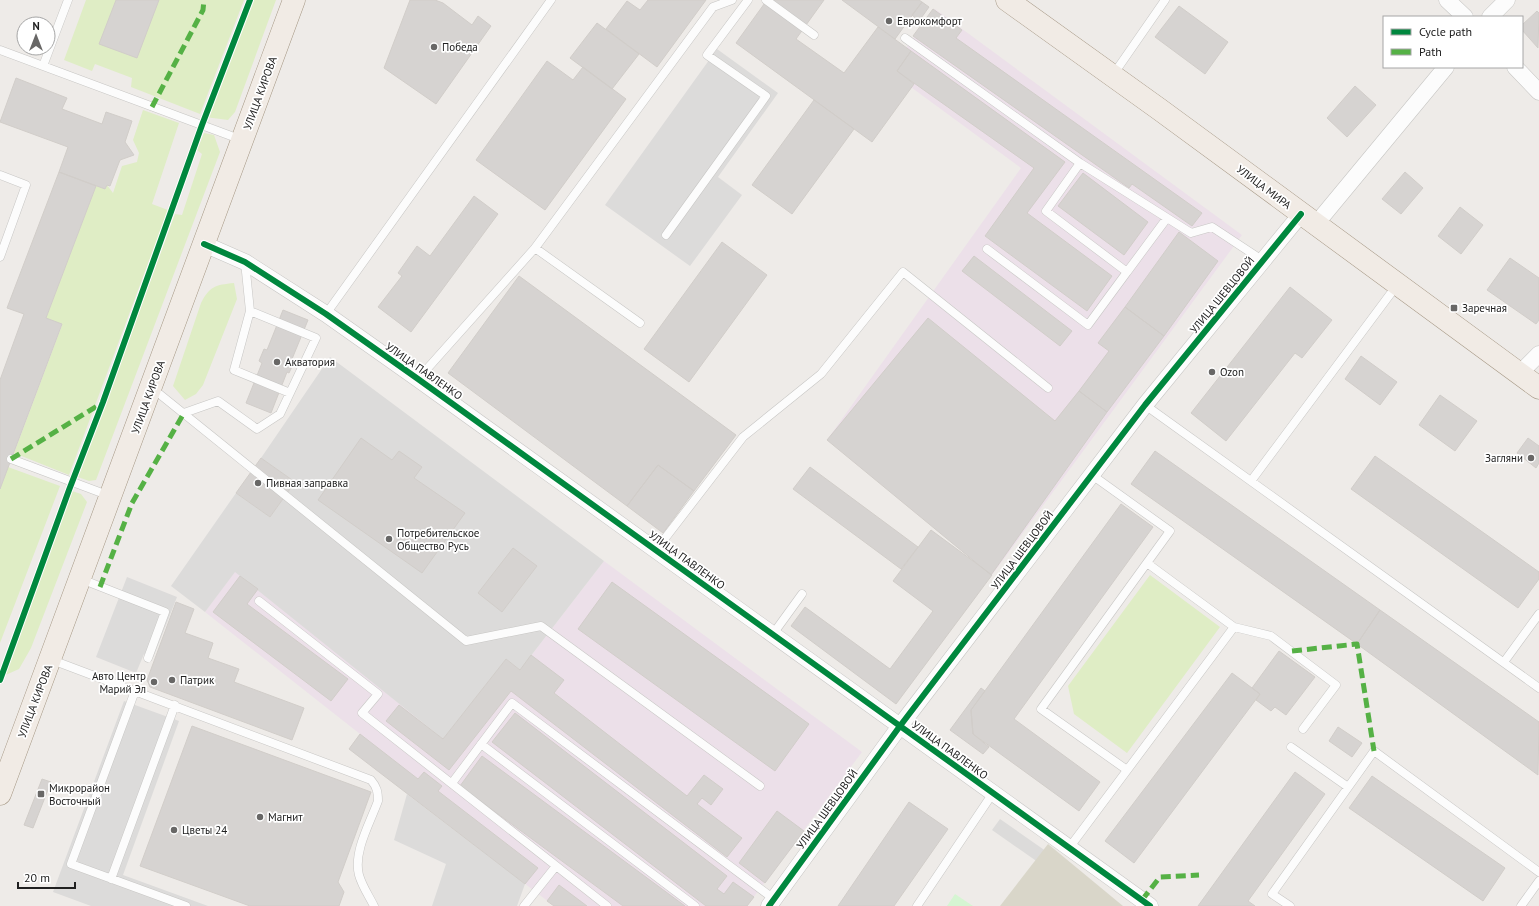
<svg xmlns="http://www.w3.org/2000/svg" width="1539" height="906" viewBox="0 0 1539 906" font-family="'PT Sans',sans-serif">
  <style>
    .industrial { fill: #ece0e9 }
    .religious { fill: #dcdbda }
    .construction { fill: #d9d6c9 }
    .grass { fill: #dfedc5 }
    .park { fill: #d5f5d2 }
    .building { fill: #d6d3d1; stroke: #d1cdc9 }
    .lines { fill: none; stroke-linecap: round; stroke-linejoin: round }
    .service-casing { stroke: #c7c6c4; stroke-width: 9 }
    .minor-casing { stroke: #c7c6c4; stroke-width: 17 }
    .primary-casing { stroke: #a59784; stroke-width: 23 }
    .service { stroke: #fcfcfc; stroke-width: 8 }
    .minor { stroke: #fcfcfc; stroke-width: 16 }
    .primary { stroke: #f1ebe5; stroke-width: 22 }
    .quiet { stroke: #55b145; stroke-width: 5; stroke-dasharray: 10 5; stroke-linecap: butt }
    .cycleway-casing { stroke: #fff; stroke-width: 8 }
    .cycleway { stroke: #00873e; stroke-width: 6 }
    .poi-dot { fill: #686766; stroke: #fff; stroke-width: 1.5 }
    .labels { text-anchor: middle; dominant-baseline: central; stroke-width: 3.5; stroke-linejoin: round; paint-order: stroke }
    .poi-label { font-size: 11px; fill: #202020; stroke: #fff; text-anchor: start }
    .street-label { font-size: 11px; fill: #202020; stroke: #fff }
  </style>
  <rect width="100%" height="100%" fill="#eeebe8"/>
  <!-- industrial -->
  <path class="industrial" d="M 935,9 L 1242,235 L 992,575 L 827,440 L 1021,168 L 889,71 Z
    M 604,561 L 862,752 L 747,906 L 554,906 L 349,749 L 360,734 L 205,612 L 235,571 L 443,739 L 506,659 L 520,670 Z"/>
  <!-- religious -->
  <path class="religious" d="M 717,49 L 778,93 L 718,177 L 742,195 L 690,266 L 605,205 Z
    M 330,357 L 604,561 L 520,670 L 506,659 L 443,739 L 235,572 L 205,612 L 171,586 L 236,493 L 270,517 L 295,482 L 261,458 Z
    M 127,577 L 177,597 L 153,658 L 144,654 L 136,673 L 96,657 Z
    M 124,701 L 179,721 L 123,875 L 208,906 L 91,906 L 53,892 Z
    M 407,794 L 525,884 L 517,906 L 432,906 L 446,864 L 394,840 Z
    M 1000,819 L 1073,870 L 1065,881 L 992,830 Z"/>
  <!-- construction -->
  <path class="construction" d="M 1048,844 L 1123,906 L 1000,906 Z"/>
  <!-- grass -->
  <path class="grass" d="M 86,0 L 244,0 L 200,114 L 131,87 L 132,78 L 95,64 L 92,71 L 64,60 Z
    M 250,0 L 276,0 L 235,112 L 228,120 L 205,117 Z
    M 143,110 L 179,123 L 152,204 L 168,210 L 69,475 L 14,453 L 62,325 L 46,318 L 96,186 L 105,189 L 107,185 L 113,193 L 122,166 L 137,162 L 139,153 L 133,140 Z
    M 204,133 L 214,135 L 220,152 L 96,480 L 89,481 L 78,477 L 175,214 L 182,215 L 202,154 L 197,150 Z
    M 234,283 L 237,299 L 203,385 L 196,394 L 185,400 L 173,386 L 201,303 C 210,286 215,285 234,283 Z
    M 8,467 L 60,486 L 0,643 L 0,489 Z
    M 69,490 L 81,494 L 87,502 L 31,648 L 19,669 L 1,677 Z
    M 1150,575 L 1220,627 L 1127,753 L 1074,714 L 1068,686 Z"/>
  <!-- park -->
  <path class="park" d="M 955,894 L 973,906 L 947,906 Z"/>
  <!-- building -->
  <path class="building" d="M 116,0 L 159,0 L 137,58 L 99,44 Z
    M 410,0 L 435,0 L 443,3 L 472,25 L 478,16 L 491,26 L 436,104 L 384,68 Z
    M 648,0 L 706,0 L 657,67 L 606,29 L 627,1 L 640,10 Z
    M 767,0 L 824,0 L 796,39 L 844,73 L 878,27 L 911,51 L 897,71 L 914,84 L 872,142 L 736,43 Z
    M 842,0 L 919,0 L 922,2 L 895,39 Z
    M 922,2 L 929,7 L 919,21 L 912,15 Z
    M 1179,6 L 1228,42 L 1205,74 L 1155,37 Z
    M 933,9 L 962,30 L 956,38 L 1202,213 L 1192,226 L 1132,184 L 1129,188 L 913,36 Z
    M 1537,11 L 1539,13 L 1538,48 L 1522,30 L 1522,25 Z
    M 597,23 L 639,54 L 612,89 L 570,58 Z
    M 911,51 L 1065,162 L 1027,213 L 1112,276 L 1087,311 L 985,236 L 1034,168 L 897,71 Z
    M 547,61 L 573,80 L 583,67 L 626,99 L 545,210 L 476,160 Z
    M 16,78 L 67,98 L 62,109 L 102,124 L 106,112 L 132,121 L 125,142 L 134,155 L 120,160 L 110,186 L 107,185 L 105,189 L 59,172 L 68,147 L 0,122 Z
    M 1355,86 L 1376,105 L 1347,137 L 1327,118 Z
    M 814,100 L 854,129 L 792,214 L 752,185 Z
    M 59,172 L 96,186 L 46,318 L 62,324 L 0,489 L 0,380 L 24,314 L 7,308 Z
    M 1405,172 L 1423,188 L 1401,214 L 1382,199 Z
    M 1083,173 L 1148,222 L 1124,255 L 1058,206 Z
    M 474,196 L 498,214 L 411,332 L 378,307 L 402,276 L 398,273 L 417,246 L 430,256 Z
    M 1460,207 L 1483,225 L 1461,254 L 1438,236 Z
    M 1179,232 L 1218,261 L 1164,336 L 1125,307 Z
    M 722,242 L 767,275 L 689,382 L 644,349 Z
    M 974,256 L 1072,331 L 1060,346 L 962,271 Z
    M 1510,258 L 1539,278 L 1539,320 L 1536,324 L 1487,290 Z
    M 519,276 L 736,435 L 694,491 L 658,465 L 627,506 L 448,373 Z
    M 1290,287 L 1332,320 L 1302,358 L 1295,353 L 1226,441 L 1191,413 Z
    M 1125,307 L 1164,336 L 1107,412 L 1079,391 L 1109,351 L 1098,343 Z
    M 283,310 L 308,320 L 292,359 L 295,360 L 289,373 L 287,372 L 271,413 L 246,403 L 262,363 L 259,361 L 264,349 L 267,350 Z
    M 928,318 L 1055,421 L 1079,391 L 1107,412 L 991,575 L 827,440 Z
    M 1361,356 L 1397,382 L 1380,405 L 1345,379 Z
    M 1440,395 L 1477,421 L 1455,451 L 1419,425 Z
    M 361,438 L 392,460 L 399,451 L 422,467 L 414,478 L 465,513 L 422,573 L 318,500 Z
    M 1528,438 L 1539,446 L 1539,463 L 1536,468 L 1517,453 Z
    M 1155,451 L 1380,610 L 1357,644 L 1131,484 Z
    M 1375,456 L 1539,572 L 1539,579 L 1518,608 L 1351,489 Z
    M 261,458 L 295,482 L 270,517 L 236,493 Z
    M 658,465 L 694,491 L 663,533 L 627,506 Z
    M 810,467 L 918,547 L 901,569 L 793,489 Z
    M 1121,504 L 1153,527 L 1014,719 L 1100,782 L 1079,811 L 973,734 L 971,710 Z
    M 931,530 L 992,575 L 896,704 L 791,626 L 805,607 L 890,669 L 933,611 L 893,581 Z
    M 513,548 L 537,566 L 502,612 L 478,593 Z
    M 240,576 L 258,589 L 247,604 L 348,679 L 331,701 L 213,612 Z
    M 612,582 L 809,724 L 775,771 L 578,629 Z
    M 176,602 L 194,609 L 185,633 L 213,643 L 208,658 L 239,669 L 234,682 L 304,708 L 292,740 L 150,687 L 147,680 Z
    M 1380,610 L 1539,722 L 1538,775 L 1357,644 Z
    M 1279,651 L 1315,677 L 1286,715 L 1275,707 L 1271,711 L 1256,700 L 1260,694 L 1252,688 Z
    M 531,655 L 564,680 L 554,693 L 687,796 L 704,775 L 723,789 L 711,805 L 702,798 L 697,804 L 742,838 L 727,857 L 511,691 L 449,770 L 386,721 L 399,705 L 443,739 L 506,659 L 520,670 Z
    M 1232,673 L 1260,694 L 1134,863 L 1105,841 Z
    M 981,688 L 985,691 L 971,710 L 973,734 L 989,747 L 983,754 L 950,730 Z
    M 515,713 L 727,876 L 717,889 L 724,894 L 733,882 L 754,897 L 747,906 L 706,906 L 492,742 Z
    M 192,726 L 371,792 L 338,882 L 344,892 L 339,906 L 250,906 L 140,866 Z
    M 1338,727 L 1362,743 L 1352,757 L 1329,741 Z
    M 360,734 L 418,779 L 424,772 L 442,786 L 438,791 L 538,868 L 525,884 L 349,749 Z
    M 482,756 L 685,906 L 623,906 L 460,786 Z
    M 1295,772 L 1325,794 L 1248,901 L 1255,906 L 1198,906 Z
    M 1372,776 L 1505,868 L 1483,901 L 1349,808 Z
    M 42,779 L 51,782 L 33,828 L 24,825 Z
    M 909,802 L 948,829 L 894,906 L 838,906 Z
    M 777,811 L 804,831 L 765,883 L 739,863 Z
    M 559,885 L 587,906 L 554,906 L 547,901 Z"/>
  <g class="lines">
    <defs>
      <path id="service" d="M 766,0 L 814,35
        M 905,38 L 1080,163 L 1191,233 L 1212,227 L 1262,260
        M 0,50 L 242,140
        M 43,66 L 68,0
        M 1113,75 L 1165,0
        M 1080,163 L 1046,211 L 1127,272 L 1167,218
        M 0,175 L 26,185 L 0,257
        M 666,235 L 766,96 L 707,55 L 748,0
        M 535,248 L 640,323
        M 987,249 L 1088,325 L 1127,272
        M 250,311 L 234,370 L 290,393
        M 326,314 L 551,0
        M 418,379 L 535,248 L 713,7 L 732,0
        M 152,388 L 466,641 L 541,626 L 760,786
        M 1145,405 L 1539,688
        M 184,413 L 218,401 L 257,429 L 280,414 L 316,338 L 250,311 L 245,262
        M 11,459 L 110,496
        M 1092,475 L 1170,531 L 1041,709 L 1127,770
        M 1251,481 L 1397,285
        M 656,550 L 743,437 L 821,374 L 903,272 L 1048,388
        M 1147,563 L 1234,627 L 1271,636 L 1336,685 L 1303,729
        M 81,579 L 165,612 L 148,658
        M 259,601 L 378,694 L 362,713 L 607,906
        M 773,634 L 802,594
        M 52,660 L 371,780 C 377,787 378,792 378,801 C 370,823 353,852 359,875 C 362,886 369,896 374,906
        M 1504,662 L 1539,614
        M 135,691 L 71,864 L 186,906
        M 481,744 L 695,906
        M 1291,747 L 1348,787
        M 452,783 L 512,703 L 774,899
        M 1069,848 L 1234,627
        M 111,879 L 175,705
        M 524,906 L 556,866
        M 917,906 L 993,793
        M 1290,906 L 1272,894 L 1374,751 L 1539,872
        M 1521,906 L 1539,881"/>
      <path id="minor" d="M 1447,0 L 1465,17
        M 1490,17 L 1507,0
        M 1515,67 L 1539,92
        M 1316,224 L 1446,67
        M 204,244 L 245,262 L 326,314 L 418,379 L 1150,906
        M 1519,374 L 1539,354
        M 769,906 L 900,726 L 1145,405 L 1301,214"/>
      <path id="primary" d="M 1007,0 L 1159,109 L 1539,388
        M 0,794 L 294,0"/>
    </defs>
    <!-- service casing -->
    <use href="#service" class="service-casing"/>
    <!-- minor casing -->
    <use href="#minor" class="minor-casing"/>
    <!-- primary casing -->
    <use href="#primary" class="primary-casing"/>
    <!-- service -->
    <use href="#service" class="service"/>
    <!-- minor -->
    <use href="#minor" class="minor"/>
    <!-- primary -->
    <use href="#primary" class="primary"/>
    <!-- quiet -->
    <path class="quiet" d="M 152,107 L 203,10 L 204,0
      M 11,459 L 102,403
      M 100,587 L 132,503 L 184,413
      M 1292,651 L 1357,644 L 1374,751
      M 1142,900 L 1160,877 L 1199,875"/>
    <defs>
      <path id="cycleway" d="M 204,244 L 245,262 L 326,314 L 418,379 L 1150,906
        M 0,680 L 69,490 L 103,402 L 202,125 L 250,0
        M 769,906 L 900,726 L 1145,405 L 1301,214"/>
    </defs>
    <!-- cycleway casing -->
    <use href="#cycleway" class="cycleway-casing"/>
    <!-- cycleway -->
    <use href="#cycleway" class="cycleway"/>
  </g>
  <!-- markers -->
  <g class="poi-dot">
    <circle cx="889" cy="21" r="4"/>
    <circle cx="434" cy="47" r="4"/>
    <rect x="1450" y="304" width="8" height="8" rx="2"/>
    <circle cx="277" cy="362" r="4"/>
    <circle cx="1212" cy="372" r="4"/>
    <circle cx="1531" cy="458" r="4"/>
    <circle cx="258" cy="483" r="4"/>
    <circle cx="389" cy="539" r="4"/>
    <circle cx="172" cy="680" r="4"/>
    <circle cx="154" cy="682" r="4"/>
    <rect x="37" y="790" width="8" height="8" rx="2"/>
    <circle cx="260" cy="817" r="4"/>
    <circle cx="174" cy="830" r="4"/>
  </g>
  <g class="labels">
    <!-- poi labels -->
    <g class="poi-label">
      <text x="897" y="21">Еврокомфорт</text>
      <text x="442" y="47">Победа</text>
      <text x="1462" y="308">Заречная</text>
      <text x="285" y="362">Акватория</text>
      <text x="1220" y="372">Ozon</text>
      <text x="1523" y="458" text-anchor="end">Загляни</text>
      <text x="266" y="483">Пивная заправка</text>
      <text x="397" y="533">Потребительское<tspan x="397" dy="13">Общество Русь</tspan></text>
      <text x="146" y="676" text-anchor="end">Авто Центр<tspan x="146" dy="13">Марий Эл</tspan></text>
      <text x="180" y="680">Патрик</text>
      <text x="49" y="788">Микрорайон<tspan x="49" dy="13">Восточный</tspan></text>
      <text x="268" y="817">Магнит</text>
      <text x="182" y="830">Цветы 24</text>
    </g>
    <!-- street labels -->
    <g class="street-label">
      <text transform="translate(260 93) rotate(-70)">УЛИЦА КИРОВА</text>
      <text transform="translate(1264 187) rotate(37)">УЛИЦА МИРА</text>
      <text transform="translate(1222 295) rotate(-51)">УЛИЦА ШЕВЦОВОЙ</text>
      <text transform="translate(424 371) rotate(35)">УЛИЦА ПАВЛЕНКО</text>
      <text transform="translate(148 397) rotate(-70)">УЛИЦА КИРОВА</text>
      <text transform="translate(1022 550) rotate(-53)">УЛИЦА ШЕВЦОВОЙ</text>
      <text transform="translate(687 560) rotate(36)">УЛИЦА ПАВЛЕНКО</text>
      <text transform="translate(35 701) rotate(-69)">УЛИЦА КИРОВА</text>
      <text transform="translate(950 750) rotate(36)">УЛИЦА ПАВЛЕНКО</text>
      <text transform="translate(827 809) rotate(-54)">УЛИЦА ШЕВЦОВОЙ</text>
    </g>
  </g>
  <!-- legend -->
  <rect x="1383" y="16" width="140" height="52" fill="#ffffff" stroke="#a6a6a6"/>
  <rect x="1391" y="29" width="20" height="6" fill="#00873e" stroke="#a6a6a6"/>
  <text x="1419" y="36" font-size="12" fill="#202020">Cycle path</text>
  <rect x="1391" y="49" width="20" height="6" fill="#55b145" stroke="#a6a6a6"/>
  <text x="1419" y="56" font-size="12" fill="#202020">Path</text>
  <!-- north arrow -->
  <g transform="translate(36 36)"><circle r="19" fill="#ffffff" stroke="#a6a6a6"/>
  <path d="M0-3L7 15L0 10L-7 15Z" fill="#686766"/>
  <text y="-6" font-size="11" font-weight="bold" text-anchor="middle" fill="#202020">N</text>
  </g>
  <!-- scale -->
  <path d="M18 882v6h57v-6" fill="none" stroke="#202020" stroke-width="2"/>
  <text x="24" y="882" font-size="12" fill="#202020" stroke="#ffffff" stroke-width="3" paint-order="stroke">20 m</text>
</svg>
